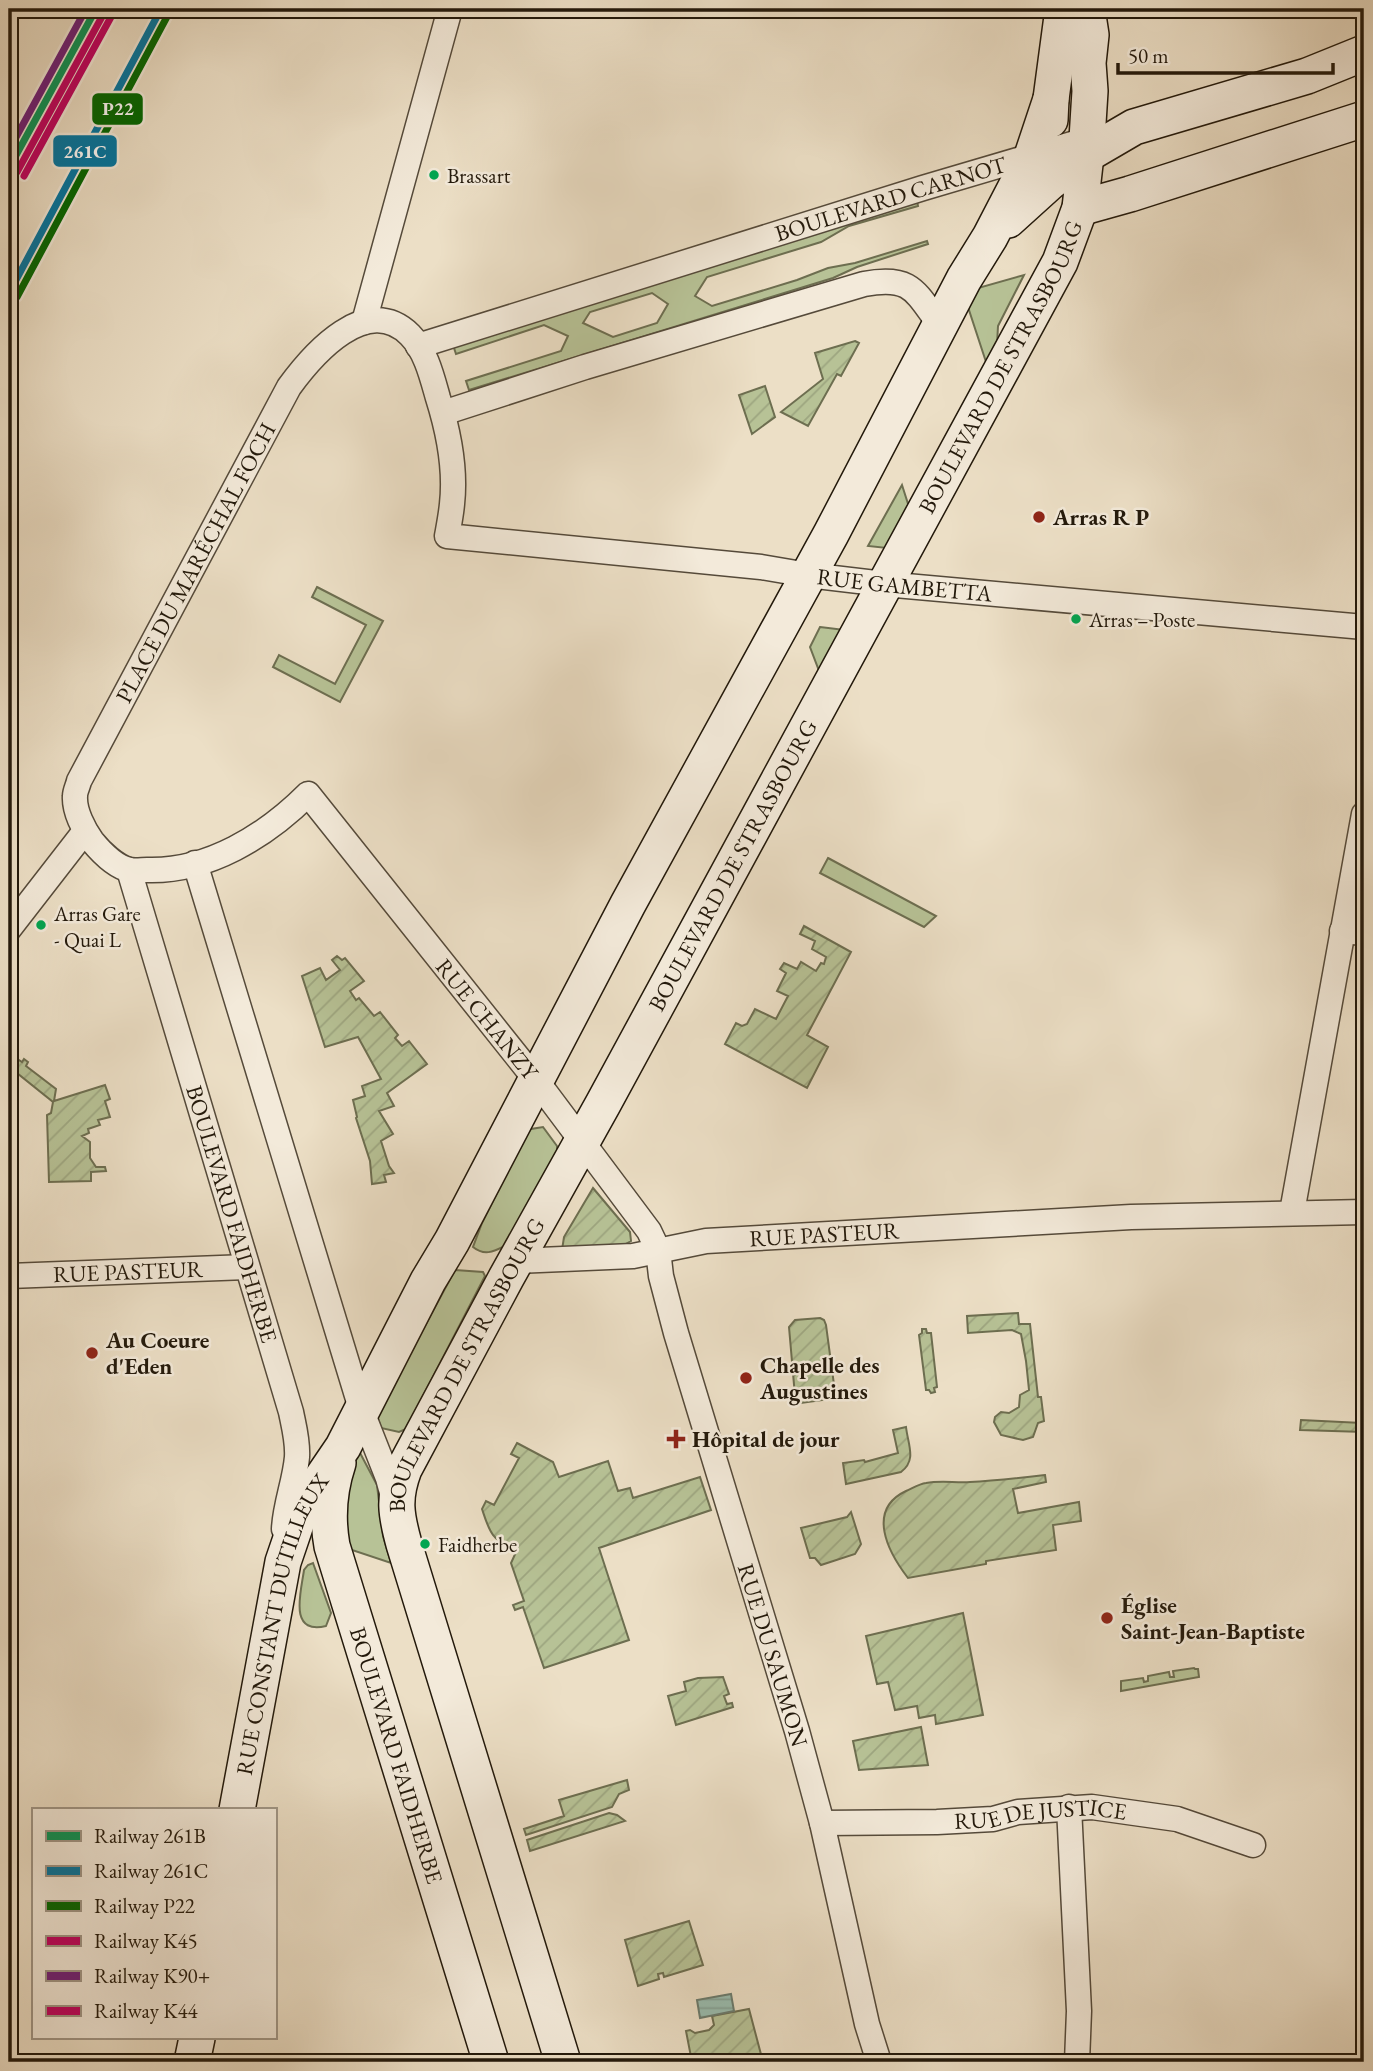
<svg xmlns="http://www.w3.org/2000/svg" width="1373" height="2071" viewBox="0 0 1373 2071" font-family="'EB Garamond',serif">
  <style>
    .grass { fill: #b7c296; stroke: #6d6e50; stroke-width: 2; fill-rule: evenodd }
    .garden { fill: url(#garden-furrows); stroke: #6d6e50; stroke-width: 2 }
    .water { fill: url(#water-rules); stroke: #6a7b6e; stroke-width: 2 }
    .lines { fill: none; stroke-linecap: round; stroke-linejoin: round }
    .minor-casing { stroke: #554a3a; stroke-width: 27 }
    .secondary-casing { stroke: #23190b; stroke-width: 38 }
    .minor { stroke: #f3eada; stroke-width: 24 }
    .secondary { stroke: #f3eada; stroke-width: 35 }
    .rail-1-casing { stroke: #f3eada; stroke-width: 12 }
    .rail-2-casing { stroke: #f3eada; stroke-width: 12 }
    .rail-3-casing { stroke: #f3eada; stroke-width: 12 }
    .rail-4-casing { stroke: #f3eada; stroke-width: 12 }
    .rail-5-casing { stroke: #f3eada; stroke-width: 12 }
    .rail-6-casing { stroke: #f3eada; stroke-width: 12 }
    .rail-1 { stroke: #069456; stroke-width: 7 }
    .rail-2 { stroke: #0075a1; stroke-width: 7 }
    .rail-3 { stroke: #060; stroke-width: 7 }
    .rail-4 { stroke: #bf005f; stroke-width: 7 }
    .rail-5 { stroke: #6e1e78; stroke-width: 7 }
    .rail-6 { stroke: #bf005f; stroke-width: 7 }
    .bus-dot { fill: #00a651; stroke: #f3eada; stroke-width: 2.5 }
    .poi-dot { fill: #8f2418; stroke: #f3eada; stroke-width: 2.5 }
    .labels { text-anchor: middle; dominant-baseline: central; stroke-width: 5; stroke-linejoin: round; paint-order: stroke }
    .bus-label { font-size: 21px; fill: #23190b; stroke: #f3eada; text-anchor: start }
    .street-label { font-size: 23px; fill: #23190b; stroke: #f3eada }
    .poi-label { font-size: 23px; font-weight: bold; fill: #23190b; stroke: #f3eada; text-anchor: start }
    .line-badge { stroke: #f3eada; stroke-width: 2.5 }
    .badge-label { font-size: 19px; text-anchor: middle; font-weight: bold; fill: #fff }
  </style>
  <defs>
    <pattern id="garden-furrows" width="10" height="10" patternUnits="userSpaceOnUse" patternTransform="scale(1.75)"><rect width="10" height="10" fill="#b7c296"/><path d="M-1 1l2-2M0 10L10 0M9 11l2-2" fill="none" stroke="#9da680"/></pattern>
    <pattern id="water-rules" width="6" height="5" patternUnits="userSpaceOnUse" patternTransform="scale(1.75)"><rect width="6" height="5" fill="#99bdb0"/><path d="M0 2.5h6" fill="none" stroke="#84a296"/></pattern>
  </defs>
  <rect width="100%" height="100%" fill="#ecdfc6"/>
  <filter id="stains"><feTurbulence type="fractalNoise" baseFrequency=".00286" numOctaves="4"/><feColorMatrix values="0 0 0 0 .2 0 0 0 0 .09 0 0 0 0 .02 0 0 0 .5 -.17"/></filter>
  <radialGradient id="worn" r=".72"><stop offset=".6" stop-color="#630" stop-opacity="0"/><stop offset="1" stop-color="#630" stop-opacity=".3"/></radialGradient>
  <!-- grass -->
  <path class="grass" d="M 917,201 L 918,206 L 849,226 L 821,242 L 707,277 L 695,296 L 712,306 L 797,280 L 828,268 L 855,263 L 927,241 L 928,244 L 857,267 L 833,278 L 469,390 L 466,381 L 561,351 L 568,336 L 544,325 L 456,354 L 453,345 ZM 652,293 L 668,304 L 657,323 L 613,337 L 583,323 L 590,312 Z
    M 1024,275 L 998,326 L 997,345 L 987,365 L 968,307 L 978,288 Z
    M 902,485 L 909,507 L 887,548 L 868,546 Z
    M 317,587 L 383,621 L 340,702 L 273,667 L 279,655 L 335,684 L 366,625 L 312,597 Z
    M 820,627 L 845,630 L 821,676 L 810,647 Z
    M 828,858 L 936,916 L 924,927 L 820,873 Z
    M 543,1127 L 557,1146 L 557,1158 L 505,1246 C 493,1252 484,1256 473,1247 L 482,1223 L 524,1138 L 531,1129 Z
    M 455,1270 L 483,1272 L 485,1276 L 406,1429 L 399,1432 L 381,1428 L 377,1415 Z
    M 359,1451 L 377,1485 L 383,1536 L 391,1563 L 346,1548 L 339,1516 L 350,1460 Z
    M 313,1563 L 331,1613 L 326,1626 C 288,1635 301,1592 304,1570 L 308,1565 Z
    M 1194,1668 L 1195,1669 L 1198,1669 L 1199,1677 L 1121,1691 L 1121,1681 L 1143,1678 L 1144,1682 L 1148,1681 L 1148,1676 L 1169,1672 L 1170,1677 L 1174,1677 L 1173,1671 Z"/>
  <!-- garden -->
  <path class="garden" d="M 855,341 L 859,343 L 841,376 L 837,374 L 808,426 L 781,412 L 823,379 L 815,353 Z
    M 765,386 L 775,417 L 752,434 L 739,395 Z
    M 804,926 L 851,952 L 807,1035 L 828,1047 L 807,1088 L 725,1044 L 736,1023 L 742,1026 L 747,1024 L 755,1009 L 776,1019 L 788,996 L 777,991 L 786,973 L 780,969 L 784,963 L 797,969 L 801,962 L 816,971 L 821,963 L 824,964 L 826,957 L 812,949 L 815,941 L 800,934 Z
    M 337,956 L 342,960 L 345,958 L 364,981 L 350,991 L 356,1000 L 359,998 L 374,1016 L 380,1012 L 398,1035 L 395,1038 L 402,1046 L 409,1041 L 427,1064 L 387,1093 L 394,1106 L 379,1111 L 393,1134 L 381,1141 L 389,1166 L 394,1173 L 384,1175 L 386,1182 L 372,1184 L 370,1161 L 356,1118 L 357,1117 L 353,1100 L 365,1096 L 362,1086 L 381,1079 L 358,1037 L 325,1047 L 302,976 L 320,968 L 326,980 L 340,970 L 332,960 Z
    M 24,1059 L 28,1062 L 26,1066 L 56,1089 L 54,1101 L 105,1085 L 110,1099 L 105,1101 L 110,1117 L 98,1120 L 100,1125 L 88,1129 L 89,1133 L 82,1136 L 90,1142 L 90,1158 L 96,1167 L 105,1167 L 106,1171 L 91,1172 L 91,1181 L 49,1182 L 47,1115 L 51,1113 L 53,1102 L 12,1069 L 19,1060 L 22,1062 Z
    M 593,1188 L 630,1232 L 631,1241 L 622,1246 L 562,1250 L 564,1237 Z
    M 1018,1313 L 1019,1324 L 1030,1324 L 1038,1397 L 1041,1397 L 1044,1421 L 1038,1423 L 1033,1437 L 1023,1440 L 1001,1435 L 994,1422 L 995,1417 L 1001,1412 L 1009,1413 L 1019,1407 L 1020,1395 L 1029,1390 L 1026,1361 L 1021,1334 L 1012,1330 L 968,1333 L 967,1316 Z
    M 820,1318 L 824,1320 L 826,1325 L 835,1392 L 833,1397 L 829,1399 L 801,1403 L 795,1396 L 789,1327 L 795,1320 Z
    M 922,1329 L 926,1329 L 927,1333 L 931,1333 L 937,1387 L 934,1388 L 935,1392 L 931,1393 L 929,1390 L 926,1390 L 919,1335 L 922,1333 Z
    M 1301,1420 L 1362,1423 L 1364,1421 L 1364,1432 L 1300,1430 Z
    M 906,1427 C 908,1445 917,1460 901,1472 L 846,1484 L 843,1463 L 864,1460 L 865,1462 L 898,1453 L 893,1430 Z
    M 517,1443 L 553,1462 L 559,1477 L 608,1461 L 618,1491 L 630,1488 L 633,1498 L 700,1477 L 711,1510 L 599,1548 L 629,1640 L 544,1668 L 523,1607 L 515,1610 L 513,1605 L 524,1601 L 511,1563 L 517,1550 L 514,1546 C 492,1544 488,1527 482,1509 L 486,1501 L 494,1505 L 519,1458 L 511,1454 Z
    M 1045,1475 L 1046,1482 L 1013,1489 L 1018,1513 L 1079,1502 L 1081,1521 L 1053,1525 L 1056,1550 L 986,1561 L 986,1564 L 908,1578 C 888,1552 866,1510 906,1491 C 913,1488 919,1484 926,1483 C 941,1480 955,1483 970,1482 C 995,1481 1020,1478 1045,1475 Z
    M 851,1512 L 861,1544 L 855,1554 L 821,1565 L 815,1558 L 810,1558 L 801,1528 L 847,1517 Z
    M 963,1613 L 983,1715 L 936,1724 L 935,1715 L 919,1718 L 917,1706 L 895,1710 L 888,1682 L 877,1684 L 866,1636 Z
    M 723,1677 L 729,1694 L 724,1696 L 727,1704 L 732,1703 L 733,1707 L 676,1725 L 668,1696 L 686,1691 L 684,1682 L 698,1678 Z
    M 921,1727 L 928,1765 L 859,1770 L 853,1741 Z
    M 627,1780 L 629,1790 L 619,1794 L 612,1807 L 526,1835 L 524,1829 L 564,1816 L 559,1800 Z
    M 609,1813 L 617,1815 L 625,1821 L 530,1851 L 527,1840 Z
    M 689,1921 L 703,1965 L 664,1977 L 663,1973 L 658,1974 L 659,1979 L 638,1986 L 625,1940 Z
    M 749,2009 L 763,2062 L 692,2062 L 686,2031 L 690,2030 L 695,2033 L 709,2030 L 714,2025 L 712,2016 Z"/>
  <!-- water -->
  <path class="water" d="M 731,1994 L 734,2011 L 700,2018 L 697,2000 Z"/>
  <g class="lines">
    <defs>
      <g id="minor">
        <path d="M 364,322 L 450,9"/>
        <path id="s1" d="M 418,346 L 923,188 L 1099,136"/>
        <path d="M 443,413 L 585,367 L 864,284 C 911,275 915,291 940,325"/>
        <path d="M 195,863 L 362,1412 L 388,1478 L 394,1500"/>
        <path id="s2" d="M 129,870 L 291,1412 C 294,1427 298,1441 297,1457 C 295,1481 285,1505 284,1529"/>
        <path d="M 9,929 L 85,831"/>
        <path d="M 1342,931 L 1364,933"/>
        <path d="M 1292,1212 L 1364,814"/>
        <path id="s3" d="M 516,1261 L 633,1256 L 706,1241 L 1131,1217 L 1364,1212"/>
        <path id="s4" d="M 9,1276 L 247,1267"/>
        <path d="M 1069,1807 L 1079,2011 L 1077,2062"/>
        <path id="s5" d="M 822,1823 L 937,1822 L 993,1819 L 1018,1812 L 1092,1807 L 1177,1819 L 1253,1845"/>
        <path id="s6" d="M 879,2062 L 867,2024 L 822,1823 L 797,1731 L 676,1333 L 661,1276 L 658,1250 L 649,1231 L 536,1080 L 308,794 C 266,836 208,872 147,870 C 142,870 135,871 130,870 C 116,867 101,852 92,841 C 84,830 74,811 75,796 C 75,791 78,786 79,781 L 289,387 C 313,354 367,292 410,335 C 426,351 432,377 438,398 C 449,433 456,468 452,504 C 451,515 449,525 447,536 L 761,567 L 808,575 L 884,584 L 1364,627"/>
      </g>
      <g id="secondary">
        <path d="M 1050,120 L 1051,99 L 1063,9"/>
        <path d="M 1080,208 L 1130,194 L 1364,119"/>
        <path d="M 1008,220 L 1050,182 L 1086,155 L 1134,127 L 1307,76 L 1364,53"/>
        <path id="s7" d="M 338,1463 C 329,1490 327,1518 332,1546 L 491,2062"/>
        <path id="s8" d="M 237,1810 L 283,1562 L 299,1515 L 311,1494 L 343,1447 L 428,1281 L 452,1241 L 628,904 L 831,534 L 964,279 L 990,237 L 1032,156 L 1051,99"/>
        <path d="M 192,2062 L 197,2038"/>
        <path id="s9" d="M 563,2062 L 404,1544 C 396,1515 393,1498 404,1469 L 506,1278 L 603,1104 L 1060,262 L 1080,208 L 1086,155 L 1090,91 L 1088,63 L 1091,35 L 1087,9"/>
      </g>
    </defs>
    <!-- minor casing -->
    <use href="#minor" class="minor-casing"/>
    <!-- secondary casing -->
    <use href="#secondary" class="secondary-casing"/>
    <!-- minor -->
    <use href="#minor" class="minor"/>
    <!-- secondary -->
    <use href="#secondary" class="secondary"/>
    <defs>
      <path id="rail-1" d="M 9,168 L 96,9"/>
      <path id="rail-2" d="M 9,293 L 161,9"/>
      <path id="rail-3" d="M 17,297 L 169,13"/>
      <path id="rail-4" d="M 17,172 L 104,13"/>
      <path id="rail-5" d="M 9,150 L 86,9"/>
      <path id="rail-6" d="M 24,176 L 111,17"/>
    </defs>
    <!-- rail-1 casing -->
    <use href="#rail-1" class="rail-1-casing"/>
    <!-- rail-2 casing -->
    <use href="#rail-2" class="rail-2-casing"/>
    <!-- rail-3 casing -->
    <use href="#rail-3" class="rail-3-casing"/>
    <!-- rail-4 casing -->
    <use href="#rail-4" class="rail-4-casing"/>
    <!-- rail-5 casing -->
    <use href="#rail-5" class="rail-5-casing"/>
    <!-- rail-6 casing -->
    <use href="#rail-6" class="rail-6-casing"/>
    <!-- rail-1 -->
    <use href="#rail-1" class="rail-1"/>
    <!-- rail-2 -->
    <use href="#rail-2" class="rail-2"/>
    <!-- rail-3 -->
    <use href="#rail-3" class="rail-3"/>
    <!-- rail-4 -->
    <use href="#rail-4" class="rail-4"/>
    <!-- rail-5 -->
    <use href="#rail-5" class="rail-5"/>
    <!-- rail-6 -->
    <use href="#rail-6" class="rail-6"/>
  </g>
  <!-- markers -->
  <g class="bus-dot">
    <circle cx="434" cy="175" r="6"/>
    <circle cx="1076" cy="619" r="6"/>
    <circle cx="41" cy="925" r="6"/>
    <circle cx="425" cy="1544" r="6"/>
  </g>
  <g class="poi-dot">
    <circle cx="1039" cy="517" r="7"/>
    <circle cx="92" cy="1353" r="7"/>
    <circle cx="746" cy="1378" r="7"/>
    <path d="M672.5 1428.5h7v7h7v7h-7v7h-7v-7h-7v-7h7z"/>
    <circle cx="1107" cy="1618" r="7"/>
  </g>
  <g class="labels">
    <!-- bus labels -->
    <g class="bus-label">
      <text x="447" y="175">Brassart</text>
      <text x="1089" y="619">Arras – Poste</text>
      <text x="54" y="913">Arras Gare<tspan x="54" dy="26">- Quai L</tspan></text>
      <text x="438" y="1544">Faidherbe</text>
    </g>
    <!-- street labels -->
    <g class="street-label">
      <text stroke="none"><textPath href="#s1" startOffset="495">BOULEVARD CARNOT</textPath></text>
      <text stroke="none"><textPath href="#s9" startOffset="1872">BOULEVARD DE STRASBOURG</textPath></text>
      <text stroke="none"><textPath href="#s6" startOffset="1978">PLACE DU MARÉCHAL FOCH</textPath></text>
      <text stroke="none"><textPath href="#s6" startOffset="2998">RUE GAMBETTA</textPath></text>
      <text stroke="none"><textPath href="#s9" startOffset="1306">BOULEVARD DE STRASBOURG</textPath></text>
      <text transform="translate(487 1019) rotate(51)">RUE CHANZY</text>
      <text stroke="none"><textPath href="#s2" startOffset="359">BOULEVARD FAIDHERBE</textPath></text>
      <text stroke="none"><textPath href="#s3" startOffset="310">RUE PASTEUR</textPath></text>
      <text stroke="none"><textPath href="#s4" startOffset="119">RUE PASTEUR</textPath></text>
      <text stroke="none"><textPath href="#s9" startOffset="738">BOULEVARD DE STRASBOURG</textPath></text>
      <text stroke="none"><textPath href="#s8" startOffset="192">RUE CONSTANT DUTILLEUX</textPath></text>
      <text transform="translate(773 1655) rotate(73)">RUE DU SAUMON</text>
      <text stroke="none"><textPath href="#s7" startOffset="303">BOULEVARD FAIDHERBE</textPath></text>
      <text stroke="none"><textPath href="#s5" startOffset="219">RUE DE JUSTICE</textPath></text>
    </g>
    <!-- poi labels -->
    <g class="poi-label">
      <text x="1053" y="517">Arras R P</text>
      <text x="106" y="1340">Au Coeure<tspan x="106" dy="26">d'Eden</tspan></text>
      <text x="760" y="1365">Chapelle des<tspan x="760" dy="26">Augustines</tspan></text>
      <text x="692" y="1439">Hôpital de jour</text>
      <text x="1121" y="1605">Église<tspan x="1121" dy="26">Saint-Jean-Baptiste</tspan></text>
    </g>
  </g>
  <g class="line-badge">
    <rect x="91" y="92" width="53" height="34" rx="7" fill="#060"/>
    <rect x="52" y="134" width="66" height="34" rx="7" fill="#0075a1"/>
  </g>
  <g class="badge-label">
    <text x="118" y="115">P22</text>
    <text x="85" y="158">261C</text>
  </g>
  <!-- margin -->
  <rect width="1373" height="2071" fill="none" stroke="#ecdfc6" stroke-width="35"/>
  <rect x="10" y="10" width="1352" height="2050" fill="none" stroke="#23190b" stroke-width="3.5"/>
  <rect x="18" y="18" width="1338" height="2036" fill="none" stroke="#23190b" stroke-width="2"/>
  <!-- legend -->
  <rect x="32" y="1808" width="245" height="231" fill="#f3eada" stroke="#a09687" stroke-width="2"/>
  <rect x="46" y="1831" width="35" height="10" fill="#069456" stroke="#a09687" stroke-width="2"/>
  <text x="94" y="1843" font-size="21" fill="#23190b">Railway 261B</text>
  <rect x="46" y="1866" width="35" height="10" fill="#0075a1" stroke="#a09687" stroke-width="2"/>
  <text x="94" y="1878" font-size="21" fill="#23190b">Railway 261C</text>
  <rect x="46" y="1901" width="35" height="10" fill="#006600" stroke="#a09687" stroke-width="2"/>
  <text x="94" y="1913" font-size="21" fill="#23190b">Railway P22</text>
  <rect x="46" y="1936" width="35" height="10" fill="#bf005f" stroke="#a09687" stroke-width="2"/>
  <text x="94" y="1948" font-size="21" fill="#23190b">Railway K45</text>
  <rect x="46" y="1971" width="35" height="10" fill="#6e1e78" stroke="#a09687" stroke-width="2"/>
  <text x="94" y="1983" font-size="21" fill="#23190b">Railway K90+</text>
  <rect x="46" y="2006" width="35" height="10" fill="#bf005f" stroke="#a09687" stroke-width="2"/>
  <text x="94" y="2018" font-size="21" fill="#23190b">Railway K44</text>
  <!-- scale -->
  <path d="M1118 63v10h215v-10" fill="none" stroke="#23190b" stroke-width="3.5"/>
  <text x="1128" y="63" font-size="21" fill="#23190b" stroke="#f3eada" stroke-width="5" paint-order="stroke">50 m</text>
  <rect width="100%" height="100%" filter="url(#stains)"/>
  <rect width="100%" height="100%" fill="url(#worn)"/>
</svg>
